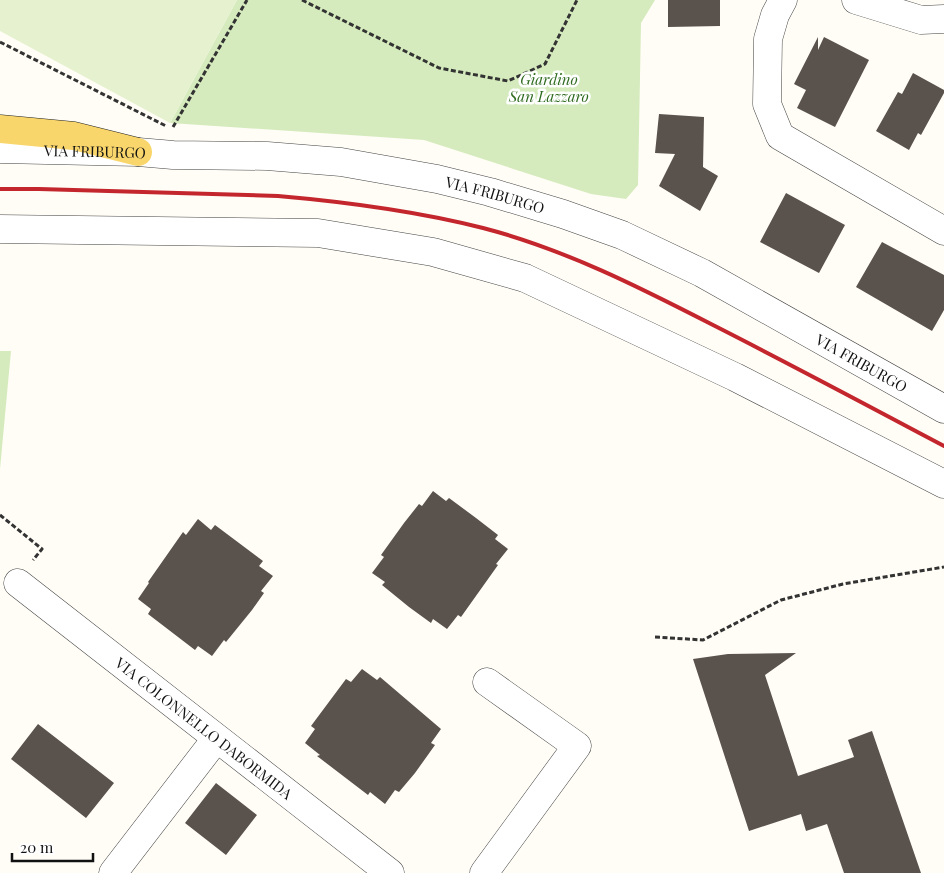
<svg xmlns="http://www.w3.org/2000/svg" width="944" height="873" viewBox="0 0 944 873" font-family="'Playfair Display',serif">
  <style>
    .green { fill: #d5ebbd }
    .pitch { fill: #e6f2cf }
    .building { fill: #5a524d }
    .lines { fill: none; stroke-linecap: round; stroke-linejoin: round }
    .minor-casing { stroke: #444; stroke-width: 29 }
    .major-casing { stroke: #222; stroke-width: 29 }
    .path { stroke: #333; stroke-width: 3; stroke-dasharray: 5 2.5; stroke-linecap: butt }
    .minor { stroke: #fff; stroke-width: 28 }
    .major { stroke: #f9d66b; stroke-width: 28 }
    .rail { stroke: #c4262e; stroke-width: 4 }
    .labels { text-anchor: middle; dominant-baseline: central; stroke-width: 5; stroke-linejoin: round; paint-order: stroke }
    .park-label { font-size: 15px; font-style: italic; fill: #2f6b1f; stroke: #fff }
    .street-label { font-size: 15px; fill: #111; stroke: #fff }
  </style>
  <rect width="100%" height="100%" fill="#fffdf5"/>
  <!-- green -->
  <path class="green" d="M 237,0 L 655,0 L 641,23 L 638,185 L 626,199 L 591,194 L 424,140 L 170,123 Z
    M 0,351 L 11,351 L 0,469 Z"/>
  <!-- pitch -->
  <path class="pitch" d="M 0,0 L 237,0 L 170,123 L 0,31 Z"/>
  <!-- building -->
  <path class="building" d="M 668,0 L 720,0 L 720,26 L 668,27 Z
    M 818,37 L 818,50 L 824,37 L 869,60 L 835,127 L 797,108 L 806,90 L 794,84 Z
    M 913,73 L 944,90 L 944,93 L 921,135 L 918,133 L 909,150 L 876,131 L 898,92 L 902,94 Z
    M 659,114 L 704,117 L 703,167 L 718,176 L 700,211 L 659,186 L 675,154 L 655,153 Z
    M 786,193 L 845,225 L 819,273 L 760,242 Z
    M 882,242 L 944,275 L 944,310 L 932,331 L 856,287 Z
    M 433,491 L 446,501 L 449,498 L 476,518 L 498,535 L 495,539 L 508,549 L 496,564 L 498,565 L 461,617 L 458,615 L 447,629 L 433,619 L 431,623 L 409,607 L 382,585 L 385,582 L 372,573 L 384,557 L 381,555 L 404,523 L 419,504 L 422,506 Z
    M 198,519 L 211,530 L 215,525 L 263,561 L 259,566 L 273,576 L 261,591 L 264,593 L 252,610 L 226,642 L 224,640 L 212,656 L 198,646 L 195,650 L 148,614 L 151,609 L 138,599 L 149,583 L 148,582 L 183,532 L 186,535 Z
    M 796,653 L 765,675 L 798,776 L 854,757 L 848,740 L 872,731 L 921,873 L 844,873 L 827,824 L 806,831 L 801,814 L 749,831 L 693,659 L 728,654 Z
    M 362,669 L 377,680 L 380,677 L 441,729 L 431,743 L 435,745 L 415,773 L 399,792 L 395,790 L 385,804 L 370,792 L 368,795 L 317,756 L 320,755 L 305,743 L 315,729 L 311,726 L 346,679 L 351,682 Z
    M 38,724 L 114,783 L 86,818 L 11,759 Z
    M 216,783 L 257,815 L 226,855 L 185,823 Z"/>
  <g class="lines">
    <defs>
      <g id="minor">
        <path d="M 783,0 L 775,15 L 768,39 L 767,104 L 780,136 L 944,231"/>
        <path d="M 856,0 L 921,20 L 944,19"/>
        <path id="s1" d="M 0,149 L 138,152 L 173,155 L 267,156 L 341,162 L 437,179 L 490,192 L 563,214 L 622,235 L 702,273 L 944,409"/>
        <path d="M 0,229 L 318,233 L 433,252 L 525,278 L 735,377 L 944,484"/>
        <path id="s2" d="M 18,583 L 390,873"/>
        <path d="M 113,873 L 216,739"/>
        <path d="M 484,873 L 577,746 L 487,682"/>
      </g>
      <path id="major" d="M 0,129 L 74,136 L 138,152"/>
    </defs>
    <!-- minor casing -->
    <use href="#minor" class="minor-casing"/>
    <!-- major casing -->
    <use href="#major" class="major-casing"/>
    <!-- path -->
    <path class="path" d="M 302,0 L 439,68 L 508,81 L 545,64 L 577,0
      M 0,42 L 166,126
      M 173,127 L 247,0
      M 0,515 L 42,549 L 33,560
      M 655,637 L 703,640 L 781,600 L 843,584 L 944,567"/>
    <!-- minor -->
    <use href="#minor" class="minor"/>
    <!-- major -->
    <use href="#major" class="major"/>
    <!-- rail -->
    <path class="rail" d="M 0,189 L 39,189 L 278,196 C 347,202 416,211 483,228 C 564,249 639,287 713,325 C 790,364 867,405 944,446"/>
  </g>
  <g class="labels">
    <!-- park labels -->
    <g class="park-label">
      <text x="549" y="79">Giardino<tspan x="549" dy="17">San Lazzaro</tspan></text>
    </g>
    <!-- street labels -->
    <g class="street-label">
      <text stroke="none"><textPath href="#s1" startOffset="95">VIA FRIBURGO</textPath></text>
      <text stroke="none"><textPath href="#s1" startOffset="499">VIA FRIBURGO</textPath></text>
      <text stroke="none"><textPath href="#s1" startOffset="904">VIA FRIBURGO</textPath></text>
      <text stroke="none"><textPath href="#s2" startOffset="236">VIA COLONNELLO DABORMIDA</textPath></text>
    </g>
  </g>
  <!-- scale -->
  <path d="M12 853v8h81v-8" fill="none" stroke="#111111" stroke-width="2.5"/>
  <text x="20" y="853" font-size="15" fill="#111111" stroke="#ffffff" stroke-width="4" paint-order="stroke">20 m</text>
</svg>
